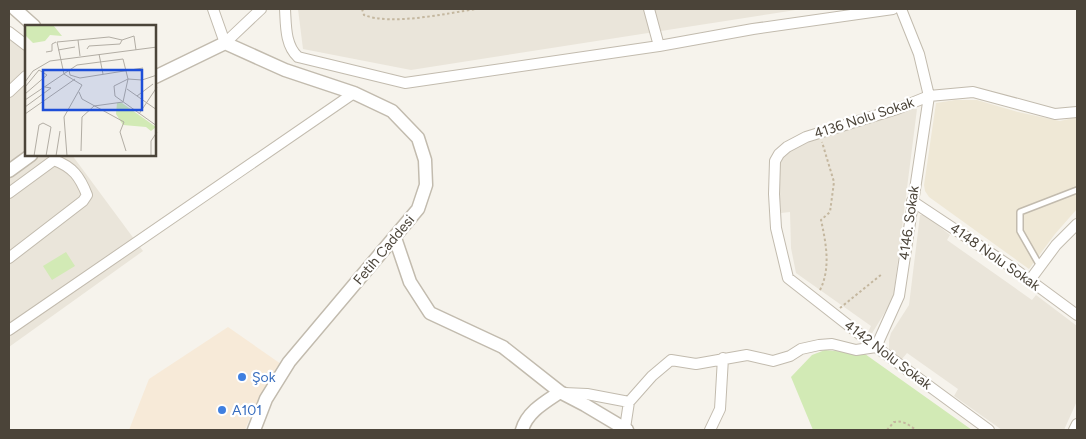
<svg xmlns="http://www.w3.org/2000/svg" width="1086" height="439" viewBox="0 0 1086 439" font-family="Figtree,sans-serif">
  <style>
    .residential { fill: #eae5da }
    .commercial { fill: #f7ead8 }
    .education { fill: #efe8d6 }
    .green { fill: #d2eab5 }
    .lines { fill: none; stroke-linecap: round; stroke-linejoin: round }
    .service-casing { stroke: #c2bbae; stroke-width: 8 }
    .minor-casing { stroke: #c2bbae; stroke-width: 12 }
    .tertiary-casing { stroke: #c2bbae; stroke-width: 15 }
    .path { stroke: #c4b79f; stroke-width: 2; stroke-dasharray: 2.5 2.5; stroke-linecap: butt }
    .service { stroke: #fff; stroke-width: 5 }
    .minor { stroke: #fff; stroke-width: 10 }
    .tertiary { stroke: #fff; stroke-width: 12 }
    .shop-dot { fill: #3f7fe0; stroke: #fff; stroke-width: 2 }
    .labels { text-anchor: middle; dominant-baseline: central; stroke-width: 4.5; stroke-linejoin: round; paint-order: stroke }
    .street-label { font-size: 14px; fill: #4b4439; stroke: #fff }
    .shop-label { font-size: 14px; fill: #366cbe; stroke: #fff; text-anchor: start }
    .inset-road { fill: none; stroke: #b2ada4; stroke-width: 1 }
    .view { fill: #1d4ed8; fill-opacity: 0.15; stroke: #1d4ed8; stroke-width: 2.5 }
    .inset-edge { fill: none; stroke: #4b4439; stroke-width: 2.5 }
  </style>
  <rect width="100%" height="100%" fill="#f6f3ec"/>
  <!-- residential -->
  <path class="residential" d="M 298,9 L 802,9 L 411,70 L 303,49 Z
    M 9,27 L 26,40 L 26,155 L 72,155 L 143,251 L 9,347 Z
    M 910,108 L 917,109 L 893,299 L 871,335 L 867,334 L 871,326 L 796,273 L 791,248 L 790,212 L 781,213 L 778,172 L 780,162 L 784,155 L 792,148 Z
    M 920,215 L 925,215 L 950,235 L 947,240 L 1032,300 L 1036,295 L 1077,326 L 1077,401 L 1064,430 L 1002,430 L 954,396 L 958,389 L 907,353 L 902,359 L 889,351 L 889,340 L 891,333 L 909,305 Z"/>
  <!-- commercial -->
  <path class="commercial" d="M 228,327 L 281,364 L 250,418 L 245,430 L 129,430 L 149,379 Z"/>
  <!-- education -->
  <path class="education" d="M 955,100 L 977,100 L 1018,112 L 1060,121 L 1077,117 L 1077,209 L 1055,234 L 1029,269 L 929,197 L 925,191 L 924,185 L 936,103 Z"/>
  <!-- green -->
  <path class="green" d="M 66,252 L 75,266 L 52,280 L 43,266 Z
    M 825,350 L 865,354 L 972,430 L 813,430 L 791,377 L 812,355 Z"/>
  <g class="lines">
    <defs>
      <path id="service" d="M 1040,266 L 1020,231 L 1020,212 L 1077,190"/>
      <path id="minor" d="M 213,9 L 225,43 L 261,9
        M 285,9 C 286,25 285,45 298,57 L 405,83 L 659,46 L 753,29 L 893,9
        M 649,9 L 659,46
        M 9,32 L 26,45
        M 9,92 L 26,76
        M 9,193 L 54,160 C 73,167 80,177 87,195 L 83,201 L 9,258
        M 912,201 L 1016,270 L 1077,315
        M 1030,280 L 1056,245 L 1077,224
        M 9,330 L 354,93
        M 564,393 L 587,394 L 629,402 L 652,376 L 671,360 L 696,364 L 747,355 L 773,361 L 790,356 L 801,349 L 819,345 L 832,344 L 856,350 L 876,347 L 899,296 L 929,96 L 919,54 L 901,9
        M 625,428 L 629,402
        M 710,430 L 720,409 L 723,358
        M 989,430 L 876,347 L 788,278 L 776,228 L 774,194 L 775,161 L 779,154 L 787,147 L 806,137 L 897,109 L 929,96 L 973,92 L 1055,114 L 1077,112
        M 1074,430 L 1077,424"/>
      <path id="tertiary" d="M 15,9 L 34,26
        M 155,77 L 225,43 L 285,70 L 354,93 L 392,111 L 418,138 L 425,160 L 426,185 L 418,209 L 289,362 L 266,399 L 254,430
        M 9,171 L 31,155
        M 395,238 L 410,282 L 430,313 L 503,347 L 560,392 L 585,405 L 627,430
        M 522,430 C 527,412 545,402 560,392"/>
    </defs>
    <!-- service casing -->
    <use href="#service" class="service-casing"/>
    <!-- minor casing -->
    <use href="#minor" class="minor-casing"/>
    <!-- tertiary casing -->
    <use href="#tertiary" class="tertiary-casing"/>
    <!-- path -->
    <path class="path" d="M 362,9 L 364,15 C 392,26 447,13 477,9
      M 820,290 C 831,268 826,243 821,220 L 830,212 L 834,182 L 822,142
      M 840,308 L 882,274
      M 887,430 L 894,422 C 903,420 909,425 916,430"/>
    <!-- service -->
    <use href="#service" class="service"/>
    <!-- minor -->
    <use href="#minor" class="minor"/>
    <!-- tertiary -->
    <use href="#tertiary" class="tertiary"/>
  </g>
  <!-- markers -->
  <g class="shop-dot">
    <circle cx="242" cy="377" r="5"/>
    <circle cx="222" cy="410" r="5"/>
  </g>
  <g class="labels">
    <!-- street labels -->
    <g class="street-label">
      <text transform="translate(864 118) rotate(-18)">4136 Nolu Sokak</text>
      <text transform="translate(909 223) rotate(-82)">4146. Sokak</text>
      <text transform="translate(384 250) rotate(-50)">Fetih Caddesi</text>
      <text transform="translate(995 257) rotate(35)">4148 Nolu Sokak</text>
      <text transform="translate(888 355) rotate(37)">4142 Nolu Sokak</text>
    </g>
    <!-- shop labels -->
    <g class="shop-label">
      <text x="252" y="377">Şok</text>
      <text x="232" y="410">A101</text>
    </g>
  </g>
  <!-- overview -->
  <g transform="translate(25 25)">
    <rect width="131" height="131" fill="#f6f3ec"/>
    <path d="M 0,0 L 28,0 L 37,11 L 25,10 L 20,16 L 8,18 L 0,10 ZM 92,78 L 97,78 L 131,102 L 126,106 L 121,102 L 98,100 L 91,89 Z" fill="#d2eab5"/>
    <path class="inset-road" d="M 53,15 L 55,31M 62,24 L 64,21 L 95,19 L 97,15M 33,25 L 50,22M 21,27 L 27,26 L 27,19 L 31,17M 74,29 L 78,49M 44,45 L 45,50 L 55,53 L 118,43M 39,49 L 32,17 L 84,12 L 97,15 L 109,11 L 111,25M 39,49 L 57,60 L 39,92 L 42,131M 132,50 L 117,55 L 103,54 L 89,61 L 90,71 L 132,101M 0,57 L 8,46 L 25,36 L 132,22M 0,62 L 14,45 L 22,50 L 0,69M 102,64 L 132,85M 54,67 L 57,74 L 99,97 L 95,107 L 101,126M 112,71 L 128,59M 0,75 L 52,40 L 98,34 L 103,54 L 98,77 L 69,81M 0,82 L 26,63 L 20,62M 0,89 L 50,54M 114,89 L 132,62M 56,126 L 57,92 L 69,81M 9,131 L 14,100 L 18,98 L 26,102 L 21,131M 31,131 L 35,106M 126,131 L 126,116 L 132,107"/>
    <path class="view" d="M 18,45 L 117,45 L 117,85 L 18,85 Z"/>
    <rect width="131" height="131" class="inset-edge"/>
  </g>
  <!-- border -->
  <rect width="1086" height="439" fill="none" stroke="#4b4439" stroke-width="20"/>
</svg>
